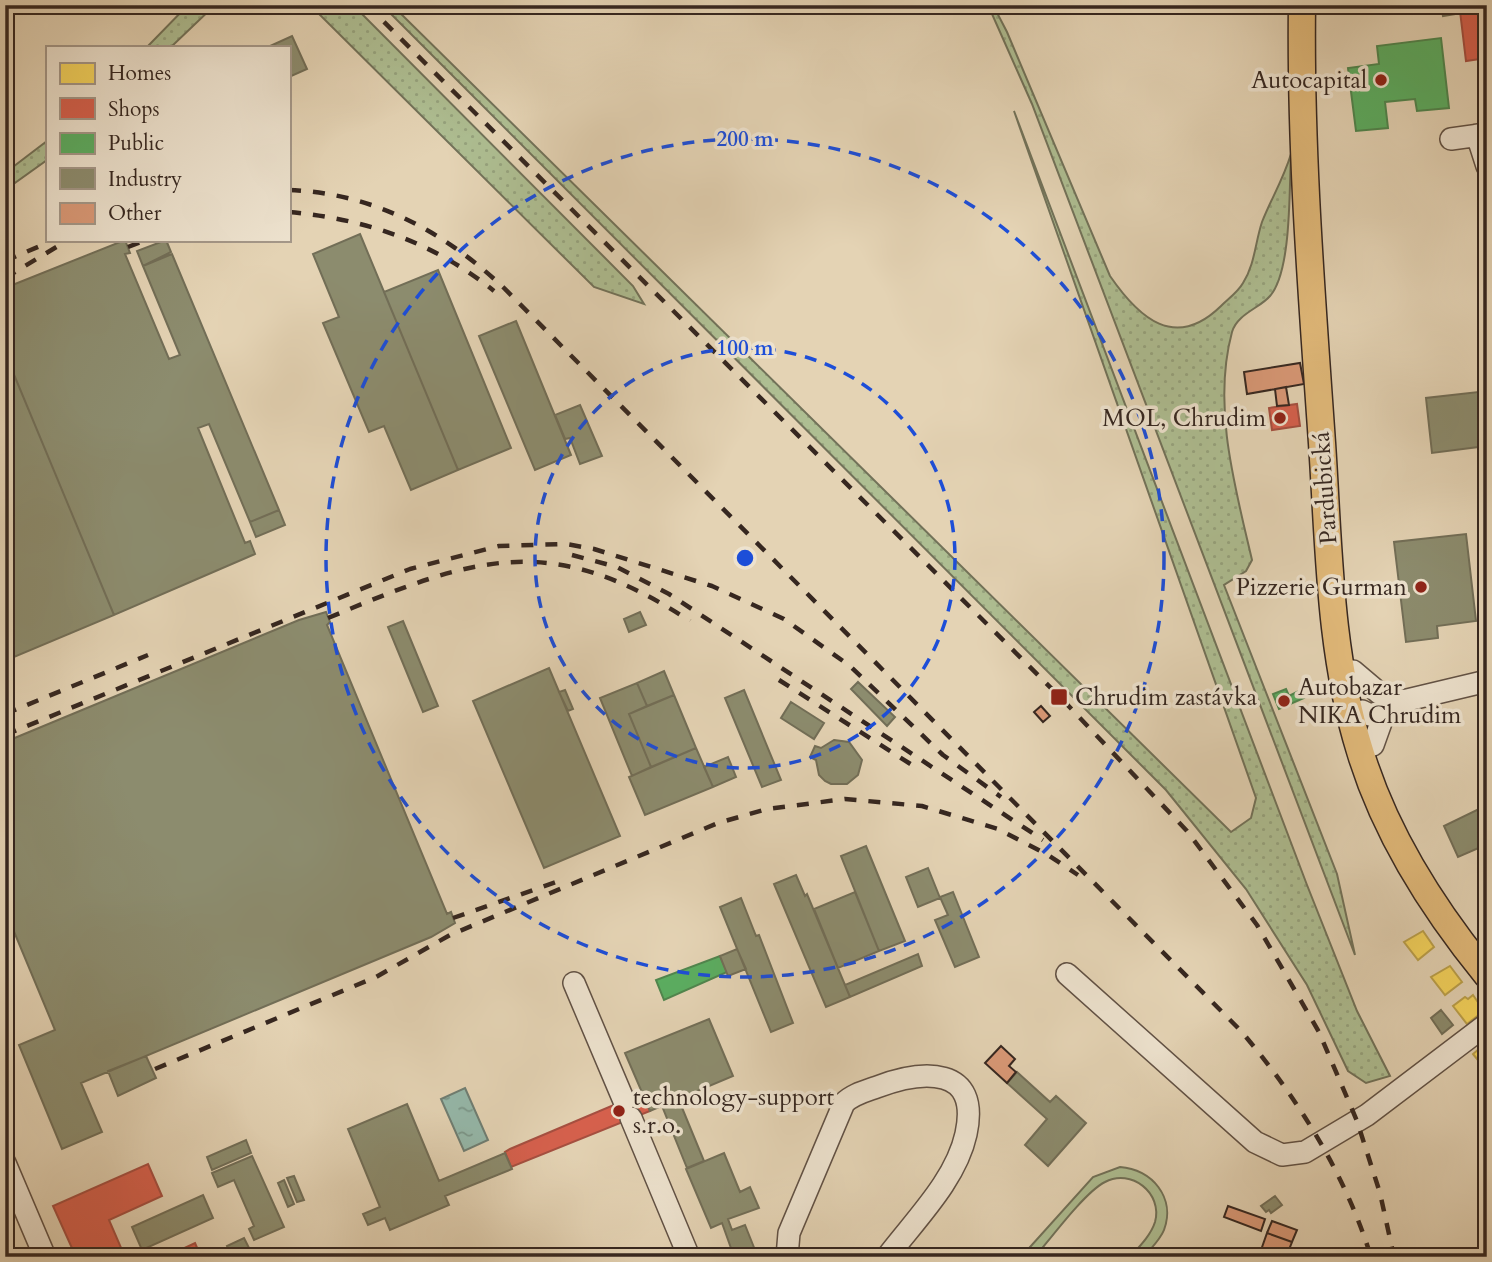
<svg xmlns="http://www.w3.org/2000/svg" width="1492" height="1262" viewBox="0 0 1492 1262" font-family="Cardo,serif">
  <style>
    .grass { fill: url(#grass-dots); stroke: #727259; stroke-width: 2 }
    .garden { fill: #aebe92; stroke: #727259; stroke-width: 2 }
    .water { fill: url(#water-ripples); stroke: #6f7e73; stroke-width: 2 }
    .homes { fill: #f6d55c; stroke: #bca14a; stroke-width: 2 }
    .shops { fill: #d6604d; stroke: #a64f40; stroke-width: 2 }
    .public { fill: #5aae61; stroke: #4f864e; stroke-width: 2 }
    .industry { fill: #8c8c6e; stroke: #726e57; stroke-width: 2 }
    .building { fill: #da9977; stroke: #362720; stroke-width: 2 }
    .lines { fill: none; stroke-linecap: round; stroke-linejoin: round }
    .minor-casing { stroke: #625245; stroke-width: 24 }
    .major-casing { stroke: #362720; stroke-width: 29 }
    .minor { stroke: #ede2ce; stroke-width: 21 }
    .major { stroke: #e2ba7a; stroke-width: 26 }
    .rail { stroke: #362720; stroke-width: 4.5; stroke-dasharray: 12 12; stroke-linecap: butt }
    .ring { fill: none; stroke: #1d4ed8; stroke-width: 3.5; stroke-dasharray: 12 9 }
    .poi-dot { fill: #8f2418; stroke: #ede2ce; stroke-width: 2.5 }
    .labels { text-anchor: middle; dominant-baseline: central; stroke-width: 7; stroke-linejoin: round; paint-order: stroke }
    .poi-label { font-size: 24px; fill: #362720; stroke: #ede2ce; text-anchor: end }
    .street-label { font-size: 24px; fill: #362720; stroke: #ede2ce }
    .centre { fill: #1d4ed8; stroke: #ede2ce; stroke-width: 3.5 }
    .ring-label { font-size: 21px; text-anchor: middle; font-weight: bold; fill: #1d4ed8; stroke: #ede2ce; stroke-width: 7; stroke-linejoin: round; paint-order: stroke }
  </style>
  <defs>
    <pattern id="grass-dots" width="8" height="8" patternUnits="userSpaceOnUse" patternTransform="scale(1.75)"><rect width="8" height="8" fill="#aebe92"/><path d="M2 2h.1M6 6h.1" fill="none" stroke="#96a37e" stroke-width="1.8" stroke-linecap="round"/></pattern>
    <pattern id="water-ripples" width="26" height="14" patternUnits="userSpaceOnUse" patternTransform="scale(1.75)"><rect width="26" height="14" fill="#95b8aa"/><path d="M2 4q2-2 4 0t4 0M15 11q2-2 4 0t4 0" fill="none" stroke="#7a968a"/></pattern>
  </defs>
  <rect width="100%" height="100%" fill="#e4d3b4"/>
  <filter id="stains"><feTurbulence type="fractalNoise" baseFrequency=".00286" numOctaves="4"/><feColorMatrix values="0 0 0 0 .2 0 0 0 0 .09 0 0 0 0 .02 0 0 0 .5 -.17"/></filter>
  <radialGradient id="worn" r=".72"><stop offset=".6" stop-color="#630" stop-opacity="0"/><stop offset="1" stop-color="#630" stop-opacity=".3"/></radialGradient>
  <!-- grass -->
  <path class="grass" d="M 188,5 L 215,5 L 171,47 L 147,47 Z
    M 310,5 L 353,5 L 633,286 L 644,304 L 594,287 Z
    M 382,5 L 392,5 L 1231,832 L 1251,818 L 1256,798 L 1014,111 L 1307,885 L 1357,1011 L 1390,1076 L 1366,1083 L 1348,1071 L 1307,985 L 1246,889 L 1166,790 Z
    M 988,5 L 993,5 L 1007,32 L 1110,276 C 1139,318 1175,351 1221,306 C 1228,299 1238,292 1243,283 C 1255,264 1255,243 1262,222 C 1271,199 1283,180 1291,154 C 1289,187 1292,271 1270,296 C 1260,308 1237,314 1232,332 C 1212,406 1235,487 1252,560 L 1246,571 L 1224,585 L 1337,874 L 1355,955 L 1032,104 Z
    M 47,141 L 47,160 L 5,190 L 5,173 Z"/>
  <!-- garden -->
  <path class="garden" d="M 1120,1167 C 1152,1169 1176,1198 1164,1230 C 1160,1240 1151,1248 1144,1257 L 1130,1257 C 1139,1247 1151,1235 1155,1222 C 1163,1193 1131,1168 1105,1182 C 1085,1192 1051,1238 1035,1257 L 1021,1257 L 1093,1177 Z"/>
  <!-- water -->
  <path class="water" d="M 465,1088 L 488,1140 L 464,1151 L 441,1099 Z"/>
  <!-- homes -->
  <path class="homes" d="M 1423,931 L 1434,947 L 1418,960 L 1404,942 Z
    M 1450,966 L 1462,982 L 1445,995 L 1431,977 Z
    M 1473,995 L 1484,1011 L 1467,1024 L 1453,1006 L 1465,997 L 1468,999 Z
    M 1487,1042 L 1487,1061 L 1482,1065 L 1473,1054 Z"/>
  <!-- shops -->
  <path class="shops" d="M 1481,9 L 1487,58 L 1466,61 L 1460,11 Z
    M 1297,404 L 1300,426 L 1272,430 L 1269,408 Z
    M 642,1093 L 650,1111 L 511,1167 L 505,1152 L 510,1149 Z
    M 148,1164 L 162,1196 L 109,1220 L 125,1257 L 76,1257 L 53,1206 Z
    M 195,1243 L 201,1257 L 165,1257 Z"/>
  <!-- public -->
  <path class="public" d="M 1441,38 L 1449,108 L 1417,111 L 1415,99 L 1385,102 L 1388,128 L 1356,131 L 1348,68 L 1379,64 L 1377,46 Z
    M 1286,689 L 1289,696 L 1301,690 L 1304,698 L 1279,709 L 1273,694 Z
    M 720,956 L 727,972 L 664,1000 L 656,980 Z"/>
  <!-- industry -->
  <path class="industry" d="M 1441,5 L 1455,5 L 1456,14 L 1443,16 Z
    M 292,36 L 307,69 L 289,77 L 289,47 L 268,47 Z
    M 360,234 L 458,470 L 411,490 L 384,426 L 369,432 L 323,323 L 339,317 L 313,254 Z
    M 125,240 L 130,253 L 125,254 L 169,359 L 180,355 L 143,266 L 172,254 L 279,510 L 250,522 L 209,424 L 198,428 L 245,543 L 250,541 L 255,554 L 114,615 L 5,353 L 5,288 Z
    M 166,240 L 171,252 L 143,266 L 137,251 Z
    M 438,270 L 511,448 L 458,470 L 384,292 Z
    M 516,321 L 571,455 L 535,470 L 479,336 Z
    M 5,353 L 114,615 L 14,657 L 5,635 Z
    M 1487,391 L 1486,446 L 1432,453 L 1426,398 Z
    M 580,405 L 602,456 L 580,464 L 570,438 L 565,439 L 555,415 Z
    M 279,510 L 285,525 L 256,537 L 250,522 Z
    M 1466,534 L 1476,621 L 1437,626 L 1438,638 L 1406,642 L 1394,542 Z
    M 326,612 L 330,622 L 327,625 L 447,914 L 451,912 L 455,923 L 431,937 L 81,1083 L 102,1132 L 62,1149 L 19,1045 L 55,1030 L 5,910 L 5,742 L 299,620 Z
    M 640,612 L 646,625 L 629,632 L 624,619 Z
    M 403,621 L 438,706 L 423,712 L 388,627 Z
    M 549,668 L 620,836 L 544,868 L 473,701 Z
    M 664,671 L 674,695 L 647,706 L 637,683 Z
    M 858,682 L 895,717 L 887,726 L 851,689 Z
    M 637,683 L 647,706 L 629,714 L 651,767 L 632,776 L 600,698 Z
    M 565,690 L 573,709 L 568,711 L 559,692 Z
    M 744,690 L 781,780 L 762,787 L 725,698 Z
    M 674,695 L 696,748 L 651,767 L 629,714 Z
    M 791,702 L 824,723 L 814,739 L 781,718 Z
    M 834,740 L 849,742 L 862,760 L 858,775 L 847,784 L 831,784 L 825,781 L 819,775 L 816,760 L 810,757 L 815,746 L 821,748 Z
    M 696,748 L 713,787 L 645,815 L 629,777 Z
    M 728,757 L 736,777 L 713,787 L 704,767 Z
    M 1485,806 L 1487,853 L 1483,846 L 1458,857 L 1444,826 Z
    M 866,846 L 905,941 L 879,951 L 841,856 Z
    M 928,868 L 940,898 L 918,907 L 906,877 Z
    M 796,875 L 805,896 L 807,894 L 850,997 L 826,1007 L 774,884 Z
    M 855,892 L 879,951 L 838,968 L 814,909 Z
    M 953,892 L 979,957 L 955,967 L 935,920 L 948,915 L 940,897 Z
    M 741,898 L 756,936 L 759,935 L 793,1023 L 771,1032 L 720,907 Z
    M 737,949 L 746,969 L 728,976 L 720,956 Z
    M 918,954 L 922,966 L 850,997 L 845,985 Z
    M 1441,1010 L 1453,1025 L 1442,1034 L 1431,1018 Z
    M 709,1019 L 733,1076 L 650,1111 L 625,1053 Z
    M 146,1056 L 156,1078 L 118,1096 L 108,1071 Z
    M 1017,1072 L 1050,1102 L 1056,1096 L 1086,1123 L 1048,1166 L 1025,1145 L 1047,1119 L 1007,1083 Z
    M 678,1098 L 704,1161 L 687,1168 L 662,1106 Z
    M 407,1104 L 439,1181 L 505,1153 L 512,1169 L 445,1196 L 449,1205 L 390,1230 L 385,1218 L 368,1225 L 363,1214 L 380,1207 L 348,1129 Z
    M 246,1140 L 251,1153 L 212,1170 L 207,1157 Z
    M 724,1153 L 740,1192 L 750,1187 L 759,1208 L 728,1219 L 732,1230 L 745,1225 L 755,1250 L 743,1257 L 736,1257 L 731,1248 L 722,1223 L 711,1228 L 686,1169 Z
    M 252,1156 L 284,1227 L 254,1240 L 249,1229 L 254,1226 L 234,1180 L 218,1187 L 212,1173 Z
    M 294,1176 L 304,1200 L 297,1202 L 287,1178 Z
    M 284,1180 L 294,1204 L 288,1207 L 278,1183 Z
    M 203,1195 L 213,1218 L 142,1250 L 132,1227 Z
    M 1275,1196 L 1282,1205 L 1271,1213 L 1269,1210 L 1266,1212 L 1261,1206 Z
    M 244,1238 L 250,1250 L 232,1257 L 227,1246 Z"/>
  <!-- building -->
  <path class="building" d="M 1300,363 L 1304,384 L 1247,394 L 1244,372 Z
    M 1286,387 L 1289,405 L 1277,406 L 1275,389 Z
    M 1041,706 L 1050,716 L 1043,722 L 1034,712 Z
    M 1001,1046 L 1015,1059 L 1009,1066 L 1016,1072 L 1007,1083 L 985,1063 Z
    M 1228,1206 L 1265,1219 L 1261,1231 L 1224,1217 Z
    M 1272,1221 L 1297,1230 L 1292,1242 L 1267,1233 Z
    M 1267,1233 L 1292,1242 L 1286,1257 L 1260,1253 Z"/>
  <g class="lines">
    <defs>
      <path id="minor" d="M 1477,135 L 1487,166
        M 1451,139 L 1487,134
        M 1353,671 L 1379,693 L 1403,701
        M 1362,711 L 1370,715 L 1382,712 L 1403,701 L 1487,681
        M 1373,745 L 1383,717 L 1392,708
        M 1067,974 L 1255,1142 L 1282,1155 L 1305,1152 L 1367,1115 L 1487,1024
        M 574,983 L 624,1101
        M 631,1118 L 689,1257
        M 5,1163 L 45,1257
        M 787,1257 L 789,1233 L 844,1103 C 853,1094 866,1091 877,1087 C 922,1070 981,1065 966,1134 C 956,1180 915,1220 887,1257"/>
      <path id="major" d="M 1302,5 C 1300,151 1312,298 1322,443 C 1329,546 1329,652 1360,751 C 1385,834 1433,909 1487,975"/>
    </defs>
    <!-- minor casing -->
    <use href="#minor" class="minor-casing"/>
    <!-- major casing -->
    <use href="#major" class="major-casing"/>
    <!-- minor -->
    <use href="#minor" class="minor"/>
    <!-- major -->
    <use href="#major" class="major"/>
    <!-- rail -->
    <path class="rail" d="M 367,5 L 1061,698 L 1187,831 L 1257,925 L 1319,1032 L 1357,1121 L 1380,1193 L 1394,1257
      M 289,190 C 373,193 443,231 503,287 L 1241,1031 C 1297,1097 1345,1173 1371,1257
      M 289,212 C 366,219 433,242 494,291
      M 128,247 L 146,240
      M 5,261 L 47,243
      M 5,278 L 68,240
      M 572,555 L 617,567 L 669,594 L 1043,840
      M 328,618 C 474,557 549,529 690,621
      M 779,680 L 912,765
      M 5,714 L 148,655
      M 5,735 L 410,569 L 499,546 L 566,544 L 594,549 L 712,586 L 784,619 L 850,666 L 943,755 L 1001,797
      M 453,918 L 559,881
      M 155,1069 L 376,977 L 450,935 L 718,823 L 767,809 L 845,799 L 922,806 L 998,829 L 1048,855 L 1078,875"/>
  </g>
  <!-- distance rings -->
  <g class="ring">
    <circle cx="745" cy="558" r="210"/>
    <circle cx="745" cy="558" r="419"/>
  </g>
  <!-- markers -->
  <g class="poi-dot">
    <circle cx="1381" cy="80" r="7"/>
    <circle cx="1280" cy="418" r="7"/>
    <circle cx="1421" cy="587" r="7"/>
    <rect x="1050" y="688" width="18" height="18" rx="3.5"/>
    <circle cx="1284" cy="701" r="7"/>
    <circle cx="619" cy="1111" r="7"/>
  </g>
  <g class="labels">
    <!-- poi labels -->
    <g class="poi-label">
      <text x="1367" y="80">Autocapital</text>
      <text x="1266" y="418">MOL, Chrudim</text>
      <text x="1407" y="587">Pizzerie Gurman</text>
      <text x="1298" y="687" text-anchor="start">Autobazar<tspan x="1298" dy="28">NIKA Chrudim</tspan></text>
      <text x="1075" y="697" text-anchor="start">Chrudim zastávka</text>
      <text x="633" y="1097" text-anchor="start">technology-support<tspan x="633" dy="28">s.r.o.</tspan></text>
    </g>
    <!-- street labels -->
    <g class="street-label">
      <text transform="translate(1325 488) rotate(-94)">Pardubická</text>
    </g>
  </g>
  <circle cx="745" cy="558" r="10" class="centre"/>
  <g class="ring-label">
    <text x="745" y="146">200 m</text>
    <text x="745" y="355">100 m</text>
  </g>
  <!-- margin -->
  <rect width="1492" height="1262" fill="none" stroke="#e4d3b4" stroke-width="28"/>
  <rect x="7" y="7" width="1478" height="1248" fill="none" stroke="#362720" stroke-width="3.5"/>
  <rect x="14" y="14" width="1464" height="1234" fill="none" stroke="#362720" stroke-width="2"/>
  <!-- legend -->
  <rect x="46" y="46" width="245" height="196" fill="#ede2ce" stroke="#a49788" stroke-width="2"/>
  <rect x="60" y="63" width="35" height="21" fill="#f6d55c" stroke="#a49788" stroke-width="2"/>
  <text x="108" y="80" font-size="21" fill="#362720">Homes</text>
  <rect x="60" y="98" width="35" height="21" fill="#d6604d" stroke="#a49788" stroke-width="2"/>
  <text x="108" y="116" font-size="21" fill="#362720">Shops</text>
  <rect x="60" y="133" width="35" height="21" fill="#5aae61" stroke="#a49788" stroke-width="2"/>
  <text x="108" y="150" font-size="21" fill="#362720">Public</text>
  <rect x="60" y="168" width="35" height="21" fill="#8c8c6e" stroke="#a49788" stroke-width="2"/>
  <text x="108" y="186" font-size="21" fill="#362720">Industry</text>
  <rect x="60" y="203" width="35" height="21" fill="#da9977" stroke="#a49788" stroke-width="2"/>
  <text x="108" y="220" font-size="21" fill="#362720">Other</text>
  <rect width="100%" height="100%" filter="url(#stains)"/>
  <rect width="100%" height="100%" fill="url(#worn)"/>
</svg>
